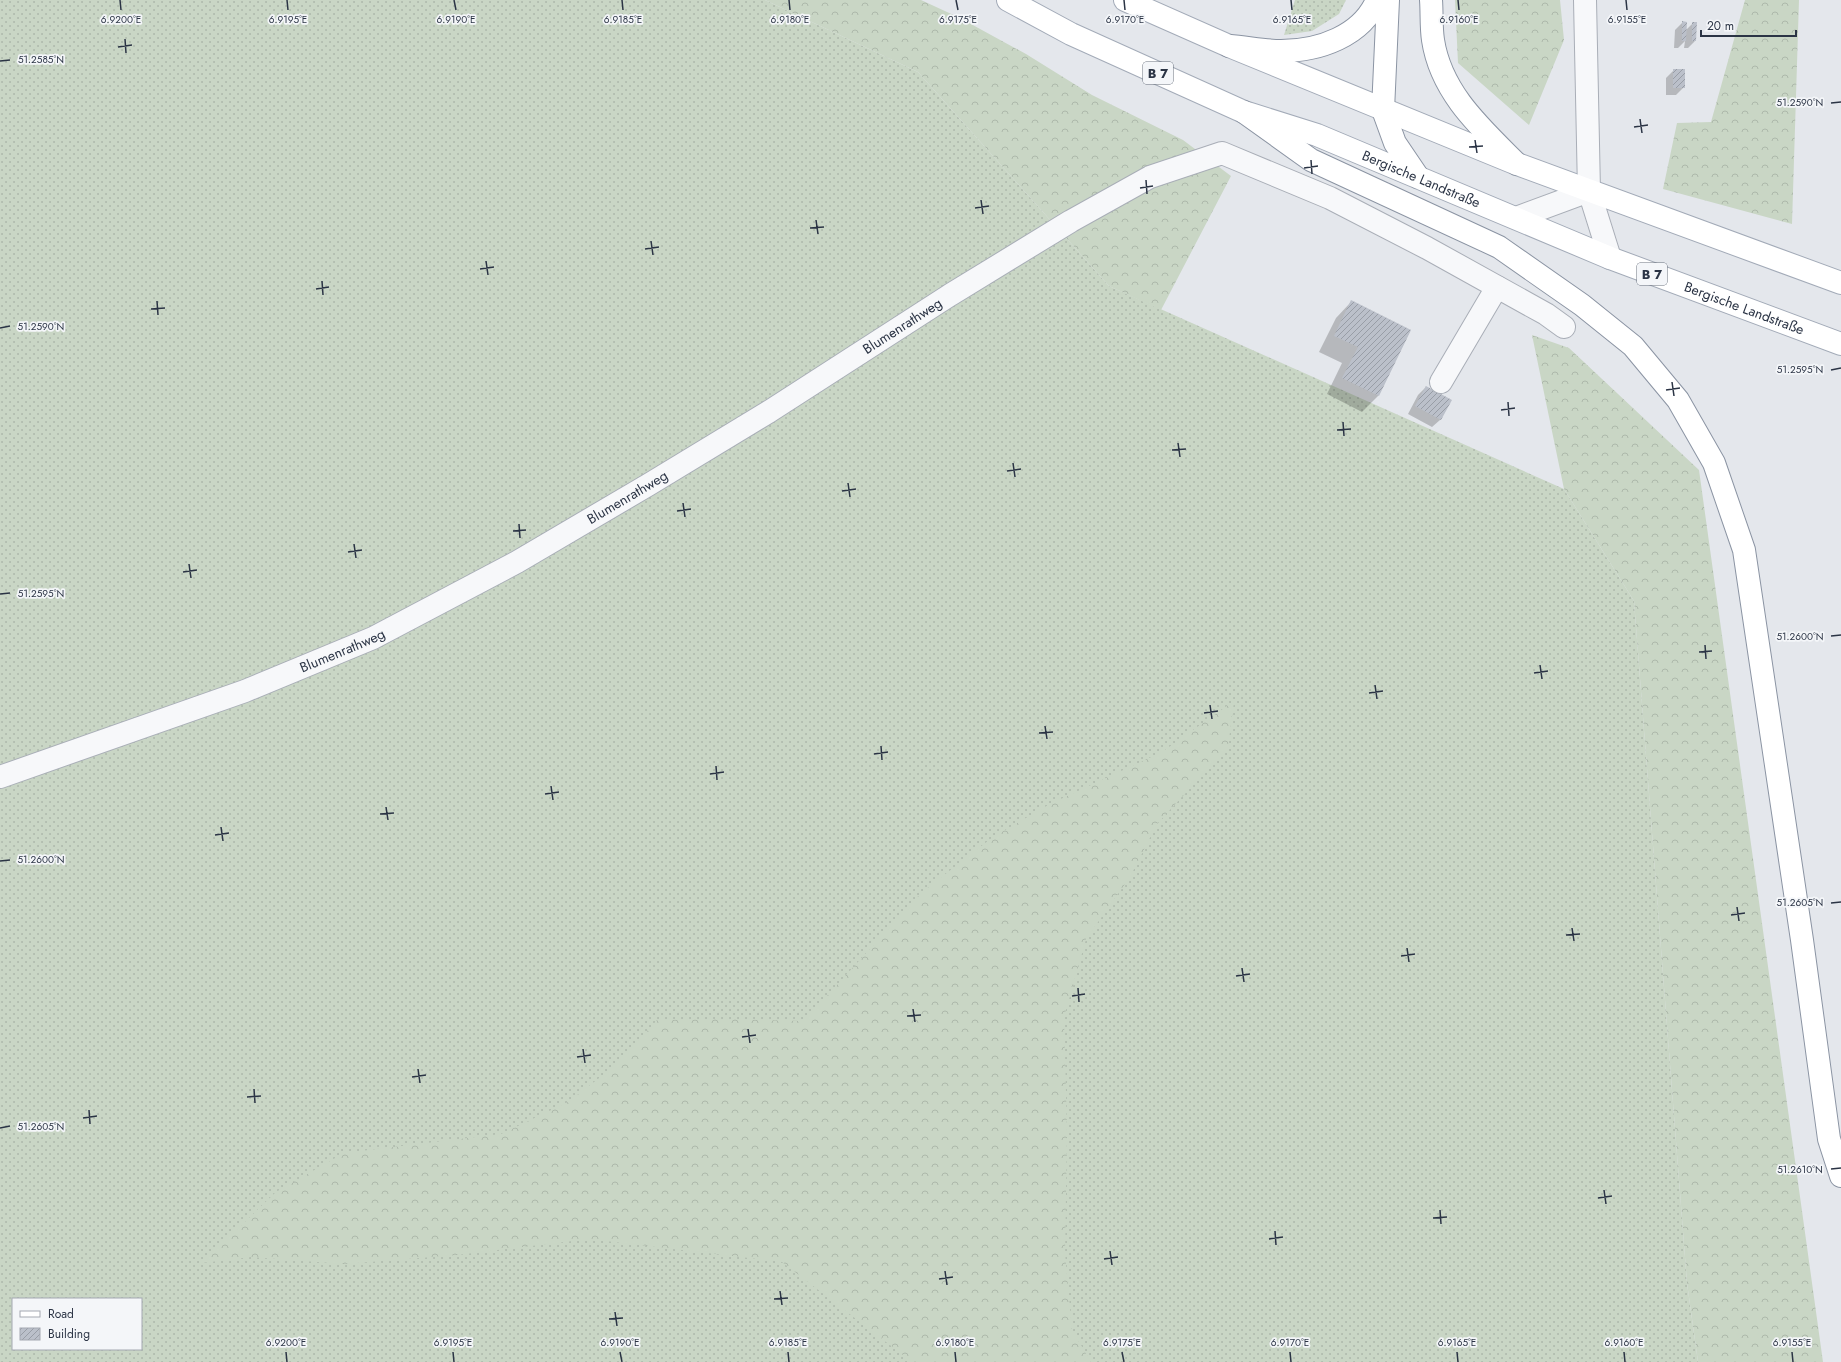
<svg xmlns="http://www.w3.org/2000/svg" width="1841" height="1362" viewBox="0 0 1841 1362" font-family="Jost,sans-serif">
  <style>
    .grass { fill: url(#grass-dots); fill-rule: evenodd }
    .forest { fill: url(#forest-crowns) }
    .shadow { fill: #0003 }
    .building { fill: url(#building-hatch) }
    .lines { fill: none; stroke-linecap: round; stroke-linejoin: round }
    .minor-casing { stroke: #a9aeb7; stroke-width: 24 }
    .major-casing { stroke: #a3abb8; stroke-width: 24 }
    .highway-casing { stroke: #8b94a3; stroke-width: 24 }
    .minor { stroke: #f7f8fa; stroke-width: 22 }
    .major { stroke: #fff; stroke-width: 22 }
    .highway { stroke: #fff; stroke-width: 22 }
    .ticks { fill: none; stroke: #2b3445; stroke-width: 1.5 }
    .labels { text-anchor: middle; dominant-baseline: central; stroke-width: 3.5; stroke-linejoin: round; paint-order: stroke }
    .shield { fill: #f4f6f9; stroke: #676e7b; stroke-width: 1 }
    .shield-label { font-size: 13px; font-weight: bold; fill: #2b3445 }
    .street-label { font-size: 14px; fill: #2b3445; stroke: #f4f6f9 }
    .ticks-label { font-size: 10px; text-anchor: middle; fill: #2b3445; stroke: #f4f6f9; stroke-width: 3.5; stroke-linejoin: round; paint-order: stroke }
  </style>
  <defs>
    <pattern id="grass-dots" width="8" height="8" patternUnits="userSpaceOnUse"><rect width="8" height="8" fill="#c9d6c5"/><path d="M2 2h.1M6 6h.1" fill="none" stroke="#adb8ab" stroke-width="1.8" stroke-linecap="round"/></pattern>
    <pattern id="forest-crowns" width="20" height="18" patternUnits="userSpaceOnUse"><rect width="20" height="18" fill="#c9d6c5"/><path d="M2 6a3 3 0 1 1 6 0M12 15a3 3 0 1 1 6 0" fill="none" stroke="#adb8ab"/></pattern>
    <pattern id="building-hatch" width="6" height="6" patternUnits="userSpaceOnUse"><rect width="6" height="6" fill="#bbc0ca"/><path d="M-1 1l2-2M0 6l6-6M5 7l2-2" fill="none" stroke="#989da6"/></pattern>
  </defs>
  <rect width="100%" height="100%" fill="#e4e7ec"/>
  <!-- grass -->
  <path class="grass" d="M 0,0 L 765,0 L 918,72 L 1109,286 L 1564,489 L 1634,601 L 1687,1283 L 1698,1362 L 0,1362 ZM 13,1299 L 141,1299 L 141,1349 L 13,1349 Z
    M 1295,0 L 1346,0 L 1339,14 L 1312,31 L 1284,35 Z"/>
  <!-- forest -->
  <path class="forest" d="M 765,0 L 921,0 L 960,18 L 1026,54 L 1092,95 L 1183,140 L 1231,176 L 1161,310 L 1109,286 L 918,72 Z
    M 1455,0 L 1560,0 L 1564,40 L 1529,125 L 1458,63 Z
    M 1745,0 L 1799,0 L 1792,224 L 1663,189 L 1677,123 L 1711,122 Z
    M 1532,335 L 1569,348 L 1699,470 L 1823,1362 L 1698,1362 L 1687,1283 L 1634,601 L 1564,489 Z
    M 1234,701 L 1228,747 L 1157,824 L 1130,877 L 1086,939 L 1064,1017 L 1067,1133 L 1065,1253 L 1072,1330 L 1091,1362 L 912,1362 L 782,1262 L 589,1239 L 457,1255 L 344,1264 L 251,1257 L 202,1263 L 276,1192 L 344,1153 L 501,1134 L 568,1102 L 620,1062 L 657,1020 L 728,1019 L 804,1021 L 921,893 L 993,837 L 1050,804 L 1162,752 Z"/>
  <!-- shadow -->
  <path class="shadow" d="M 1683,22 L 1686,30 L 1693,23 L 1695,41 L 1688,48 L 1684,48 L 1685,41 L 1678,48 L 1674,48 L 1675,30 Z
    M 1674,70 L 1684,87 L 1676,95 L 1666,95 L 1666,78 Z
    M 1351,302 L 1410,331 L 1378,396 L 1362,412 L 1327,394 L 1342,363 L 1319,352 L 1336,318 Z
    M 1426,387 L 1450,400 L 1440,420 L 1432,427 L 1408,414 L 1418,395 Z"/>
  <!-- building -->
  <path class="building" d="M 1682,21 L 1687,22 L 1686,41 L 1682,41 Z
    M 1692,22 L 1697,22 L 1696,41 L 1692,41 Z
    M 1673,69 L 1685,69 L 1685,88 L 1673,88 Z
    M 1351,300 L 1411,330 L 1379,396 L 1342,378 L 1358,347 L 1334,336 Z
    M 1426,386 L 1452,400 L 1441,420 L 1415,406 Z"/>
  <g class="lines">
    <defs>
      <g id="minor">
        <path d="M 1585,0 L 1589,191 L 1610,258"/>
        <path d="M 1516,218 L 1589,191"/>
        <path d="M 1441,382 L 1497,287"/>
        <path id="s1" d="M 0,777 L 245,691 L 373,638 L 517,562 L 648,485 L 770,411 L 950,295 L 1071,221 L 1150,177 L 1222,153 L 1330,198 L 1427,248 L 1546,314 L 1564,327"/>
      </g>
      <g id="major">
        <path id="s2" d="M 1008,0 L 1071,34 L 1244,112 L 1317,135 L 1610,258 L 1841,344"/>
        <path d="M 1125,0 L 1229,46 L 1517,164 L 1841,283"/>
      </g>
      <path id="highway" d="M 1388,0 L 1383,110 L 1395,143 L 1418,177
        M 1431,0 C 1432,13 1431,27 1433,40 C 1441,93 1481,128 1517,164
        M 1229,46 C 1246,47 1264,51 1281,51 C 1319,51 1362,36 1377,0
        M 1244,112 L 1311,160 L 1499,247 L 1582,305 L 1633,346 L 1678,400 L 1714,463 L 1744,550 L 1802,940 L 1829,1139 L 1841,1176"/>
    </defs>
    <!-- minor casing -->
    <use href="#minor" class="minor-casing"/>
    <!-- major casing -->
    <use href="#major" class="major-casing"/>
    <!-- highway casing -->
    <use href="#highway" class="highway-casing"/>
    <!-- minor -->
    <use href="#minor" class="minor"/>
    <!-- major -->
    <use href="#major" class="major"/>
    <!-- highway -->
    <use href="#highway" class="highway"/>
  </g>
  <!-- ticks -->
  <path class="ticks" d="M 120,0 L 121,10M 287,0 L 288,10M 454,0 L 456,10M 622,0 L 623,10M 789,0 L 790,10M 956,0 L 958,10M 1124,0 L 1125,10M 1291,0 L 1292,10M 1458,0 L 1459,10M 1626,0 L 1627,10M 125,39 L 126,53M 118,47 L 132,45M 0,61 L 10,60M 1831,103 L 1841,102M 1640,119 L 1642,133M 1634,127 L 1648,125M 1475,140 L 1477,153M 1469,147 L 1483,146M 1311,160 L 1312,174M 1304,168 L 1318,166M 1146,180 L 1147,194M 1140,188 L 1153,186M 981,200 L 983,214M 975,208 L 989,206M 816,220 L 818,234M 810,228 L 824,227M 651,241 L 653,255M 645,249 L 659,247M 486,261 L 488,275M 480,269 L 494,267M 322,281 L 323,295M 316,289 L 329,287M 157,301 L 158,315M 151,309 L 165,308M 0,328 L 10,326M 1831,370 L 1841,368M 1672,382 L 1674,396M 1666,390 L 1680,388M 1508,402 L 1509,416M 1501,410 L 1515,408M 1343,422 L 1344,436M 1337,430 L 1351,429M 1178,443 L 1180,457M 1172,450 L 1186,449M 1013,463 L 1015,477M 1007,471 L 1021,469M 848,483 L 850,497M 842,491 L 856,489M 683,503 L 685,517M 677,511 L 691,509M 519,524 L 520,538M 513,531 L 526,530M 354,544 L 356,558M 348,552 L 362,550M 189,564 L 191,578M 183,572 L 197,570M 0,594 L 10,593M 1831,636 L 1841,635M 1705,645 L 1706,659M 1699,652 L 1712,651M 1540,665 L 1542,679M 1534,673 L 1548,671M 1375,685 L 1377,699M 1369,693 L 1383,691M 1210,705 L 1212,719M 1204,713 L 1218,711M 1045,726 L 1047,739M 1039,733 L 1053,732M 881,746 L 882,760M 874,754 L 888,752M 716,766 L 717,780M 710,774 L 724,772M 551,786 L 553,800M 545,794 L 559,792M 386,807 L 388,820M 380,814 L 394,813M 221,827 L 223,841M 215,835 L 229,833M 0,861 L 10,860M 1831,903 L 1841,902M 1737,907 L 1739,921M 1731,915 L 1745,913M 1572,928 L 1574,941M 1566,935 L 1580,934M 1407,948 L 1409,962M 1401,956 L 1415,954M 1242,968 L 1244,982M 1236,976 L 1250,974M 1078,988 L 1079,1002M 1072,996 L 1085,994M 913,1009 L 915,1022M 907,1016 L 921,1015M 748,1029 L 750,1043M 742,1037 L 756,1035M 583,1049 L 585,1063M 577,1057 L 591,1055M 418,1069 L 420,1083M 412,1077 L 426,1075M 254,1089 L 255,1103M 247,1097 L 261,1096M 89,1110 L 90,1124M 83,1118 L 97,1116M 0,1128 L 10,1126M 1831,1169 L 1841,1168M 1604,1190 L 1606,1204M 1598,1198 L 1612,1196M 1440,1210 L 1441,1224M 1433,1218 L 1447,1217M 1275,1231 L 1276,1245M 1269,1239 L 1283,1237M 1110,1251 L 1112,1265M 1104,1259 L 1118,1257M 945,1271 L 947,1285M 939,1279 L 953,1277M 780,1291 L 782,1305M 774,1299 L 788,1298M 615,1312 L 617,1326M 609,1319 L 623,1318M 286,1352 L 287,1362M 453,1352 L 454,1362M 620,1352 L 622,1362M 788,1352 L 789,1362M 955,1352 L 956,1362M 1122,1352 L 1124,1362M 1290,1352 L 1291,1362M 1457,1352 L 1458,1362M 1624,1352 L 1625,1362M 1792,1352 L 1793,1362"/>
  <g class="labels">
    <!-- shield labels -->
    <g class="shield">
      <rect x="1143" y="62" width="30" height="22" rx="3"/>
      <rect x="1637" y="263" width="30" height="22" rx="3"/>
    </g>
    <g class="shield-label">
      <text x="1158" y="73">B 7</text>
      <text x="1652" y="274">B 7</text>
    </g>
    <!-- street labels -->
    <g class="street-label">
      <text stroke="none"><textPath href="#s2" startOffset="451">Bergische Landstraße</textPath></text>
      <text stroke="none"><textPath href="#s2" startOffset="799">Bergische Landstraße</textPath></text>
      <text stroke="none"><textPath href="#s1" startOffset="1013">Blumenrathweg</textPath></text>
      <text stroke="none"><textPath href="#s1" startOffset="689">Blumenrathweg</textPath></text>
      <text stroke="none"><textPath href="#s1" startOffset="365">Blumenrathweg</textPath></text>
    </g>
  </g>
  <g class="ticks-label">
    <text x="121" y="23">6.9200°E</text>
    <text x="288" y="23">6.9195°E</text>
    <text x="456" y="23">6.9190°E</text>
    <text x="623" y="23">6.9185°E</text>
    <text x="790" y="23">6.9180°E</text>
    <text x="958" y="23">6.9175°E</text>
    <text x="1125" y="23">6.9170°E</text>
    <text x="1292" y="23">6.9165°E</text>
    <text x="1459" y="23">6.9160°E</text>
    <text x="1627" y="23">6.9155°E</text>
    <text x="41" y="63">51.2585°N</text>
    <text x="1800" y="106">51.2590°N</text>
    <text x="41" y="330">51.2590°N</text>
    <text x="1800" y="373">51.2595°N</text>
    <text x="41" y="597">51.2595°N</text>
    <text x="1800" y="640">51.2600°N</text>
    <text x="41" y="863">51.2600°N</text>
    <text x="1800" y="906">51.2605°N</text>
    <text x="41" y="1130">51.2605°N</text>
    <text x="1800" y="1173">51.2610°N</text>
    <text x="286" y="1346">6.9200°E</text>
    <text x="453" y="1346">6.9195°E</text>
    <text x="620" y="1346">6.9190°E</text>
    <text x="788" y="1346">6.9185°E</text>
    <text x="955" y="1346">6.9180°E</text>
    <text x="1122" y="1346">6.9175°E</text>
    <text x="1290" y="1346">6.9170°E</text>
    <text x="1457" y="1346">6.9165°E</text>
    <text x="1624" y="1346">6.9160°E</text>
    <text x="1792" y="1346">6.9155°E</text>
  </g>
  <!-- legend -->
  <rect x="12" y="1298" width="130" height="52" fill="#f4f6f9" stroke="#a4a8b1"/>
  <rect x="20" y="1311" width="20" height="6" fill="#ffffff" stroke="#a4a8b1"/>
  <text x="48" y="1318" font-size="12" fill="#2b3445">Road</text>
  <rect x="20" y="1328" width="20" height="12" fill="url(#building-hatch)" stroke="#a4a8b1"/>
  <text x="48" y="1338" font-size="12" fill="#2b3445">Building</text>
  <!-- scale -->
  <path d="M1701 30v6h95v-6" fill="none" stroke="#2b3445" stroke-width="2"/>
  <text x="1707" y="30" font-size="12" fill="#2b3445" stroke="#f4f6f9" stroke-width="3" paint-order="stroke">20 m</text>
</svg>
